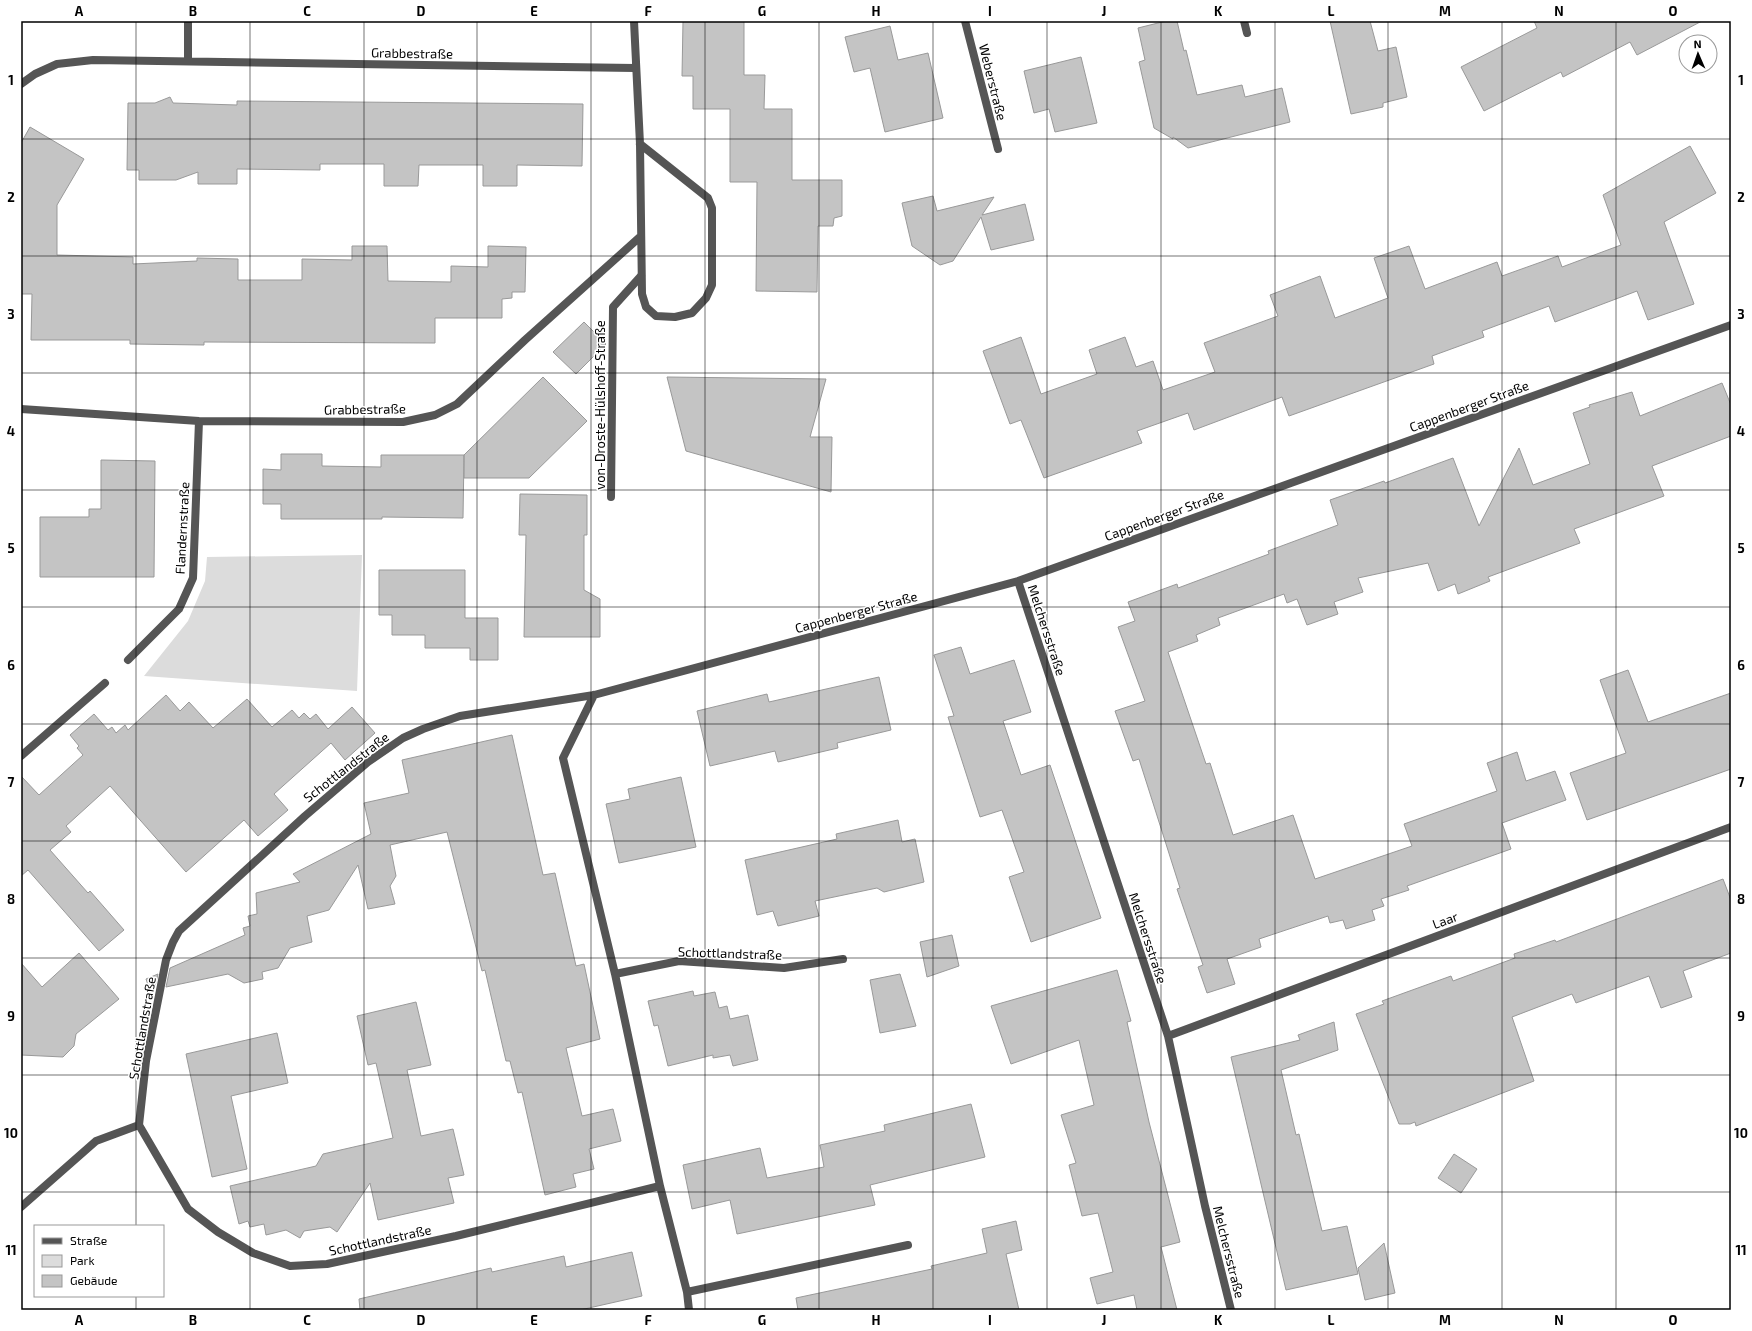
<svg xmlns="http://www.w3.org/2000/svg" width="1752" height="1331" viewBox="0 0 1752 1331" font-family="'Exo 2',sans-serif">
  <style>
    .green { fill: #dcdcdc }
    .building { fill: #c4c4c4; stroke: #999 }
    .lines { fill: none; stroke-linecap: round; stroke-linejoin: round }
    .lane { stroke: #555; stroke-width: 8 }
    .street { stroke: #555; stroke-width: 8 }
    .grid { fill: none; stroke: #000; stroke-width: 1; stroke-opacity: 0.55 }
    .labels { text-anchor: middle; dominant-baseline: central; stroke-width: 3; stroke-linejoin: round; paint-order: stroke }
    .street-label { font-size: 13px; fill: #000; stroke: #fff }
    .neatline { fill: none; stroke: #000; stroke-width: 1.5 }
    .grid-label { font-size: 13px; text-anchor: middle; font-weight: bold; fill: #000 }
  </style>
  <rect width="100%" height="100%" fill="#fff"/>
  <!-- green -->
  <path class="green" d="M 362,555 L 357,691 L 144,676 L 188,621 L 205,581 L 207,557 Z"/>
  <!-- building -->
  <path class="building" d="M 683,21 L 744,21 L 744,75 L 765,75 L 764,109 L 792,109 L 792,180 L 842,180 L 842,216 L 834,218 L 833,226 L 818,226 L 817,292 L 756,291 L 757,182 L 730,182 L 730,109 L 693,109 L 693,76 L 682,76 Z
    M 1166,21 L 1177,21 L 1184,51 L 1186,50 L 1197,95 L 1242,85 L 1245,97 L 1282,88 L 1290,122 L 1188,148 L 1173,137 L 1173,139 L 1154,128 L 1139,62 L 1145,60 L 1138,28 Z
    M 1330,21 L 1370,21 L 1378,51 L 1396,47 L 1407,97 L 1383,103 L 1383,107 L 1351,114 Z
    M 1534,21 L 1702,21 L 1637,55 L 1630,42 L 1563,77 L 1561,72 L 1484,111 L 1461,67 L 1537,28 Z
    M 890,26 L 898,60 L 928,53 L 943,118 L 885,132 L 870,68 L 854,72 L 845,37 Z
    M 1081,57 L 1097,123 L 1055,132 L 1049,109 L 1034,113 L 1024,71 Z
    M 170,97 L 173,103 L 237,105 L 237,101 L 583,104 L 582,166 L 517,165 L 517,186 L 483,186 L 483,165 L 419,165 L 418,186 L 384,186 L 384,164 L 320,164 L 320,170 L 237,169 L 237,184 L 198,184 L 198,172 L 176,180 L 139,180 L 139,170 L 127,170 L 128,103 L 155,103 Z
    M 30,127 L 84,159 L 57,205 L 57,255 L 133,257 L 133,264 L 197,261 L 197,258 L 238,259 L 238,280 L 302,280 L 302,259 L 352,260 L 352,246 L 387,246 L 388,281 L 451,282 L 451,266 L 488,267 L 488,246 L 526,247 L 525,292 L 512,292 L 512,298 L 502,299 L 502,318 L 435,318 L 435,343 L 204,342 L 204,345 L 130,344 L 130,340 L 31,340 L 32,294 L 21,294 L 21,143 Z
    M 1690,146 L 1716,193 L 1664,222 L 1694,304 L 1648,320 L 1637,291 L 1555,322 L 1549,306 L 1482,331 L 1484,337 L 1432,356 L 1434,364 L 1289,416 L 1282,397 L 1194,430 L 1188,413 L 1137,431 L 1142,443 L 1044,478 L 1021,420 L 1010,424 L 983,351 L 1021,337 L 1041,394 L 1097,374 L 1089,350 L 1125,337 L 1136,367 L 1153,361 L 1163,390 L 1215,372 L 1204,343 L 1278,316 L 1270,295 L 1320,276 L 1335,318 L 1388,298 L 1374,258 L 1409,246 L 1425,289 L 1497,262 L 1502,276 L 1558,256 L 1562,267 L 1621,245 L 1603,195 Z
    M 933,196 L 937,211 L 994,197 L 982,215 L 1025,204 L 1034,240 L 991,250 L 981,217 L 953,261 L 940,265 L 912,246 L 902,203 Z
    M 584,322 L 606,344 L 576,374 L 553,352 Z
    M 543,377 L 587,421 L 529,478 L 464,478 L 464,455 Z
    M 667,377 L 826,379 L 810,437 L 832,437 L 831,492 L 686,451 Z
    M 1722,383 L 1731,405 L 1731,436 L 1652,466 L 1664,496 L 1574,529 L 1580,543 L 1488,577 L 1490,581 L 1458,594 L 1455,584 L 1438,591 L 1428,563 L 1358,578 L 1363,592 L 1334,602 L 1338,614 L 1307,625 L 1297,599 L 1287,603 L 1284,594 L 1218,618 L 1220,625 L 1196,635 L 1198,641 L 1168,652 L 1206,764 L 1210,763 L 1233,835 L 1293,815 L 1315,879 L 1412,846 L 1404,824 L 1497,791 L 1487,763 L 1517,752 L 1526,781 L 1555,771 L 1566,800 L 1502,823 L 1511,849 L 1407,886 L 1409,890 L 1381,899 L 1384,906 L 1372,910 L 1375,920 L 1346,929 L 1343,920 L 1330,923 L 1328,916 L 1259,939 L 1261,947 L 1227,959 L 1235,984 L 1207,993 L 1198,967 L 1203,965 L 1177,889 L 1180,888 L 1139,759 L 1133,761 L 1115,711 L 1145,701 L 1118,627 L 1135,621 L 1128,602 L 1177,584 L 1178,588 L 1269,554 L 1268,551 L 1338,525 L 1330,500 L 1384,481 L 1385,483 L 1453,458 L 1479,526 L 1519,448 L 1533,485 L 1590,464 L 1573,413 L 1590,407 L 1589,405 L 1632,392 L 1640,416 Z
    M 281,454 L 322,454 L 322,466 L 381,467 L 381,455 L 464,455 L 463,518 L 382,517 L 382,519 L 281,519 L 281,504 L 263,504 L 263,469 L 281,470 Z
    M 101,460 L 155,461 L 154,577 L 40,577 L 40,517 L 89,517 L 89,509 L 101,509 Z
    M 520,494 L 587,495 L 587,535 L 584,535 L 584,590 L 600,599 L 600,637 L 524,637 L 526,535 L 519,535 Z
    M 379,570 L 465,570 L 465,618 L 498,618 L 498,660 L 470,660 L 470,648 L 425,648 L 425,635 L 392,635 L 392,615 L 379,615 Z
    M 961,647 L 970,674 L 1014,660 L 1031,712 L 1003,721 L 1021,775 L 1050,765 L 1101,918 L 1031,942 L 1009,877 L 1024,872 L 1002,810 L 980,817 L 948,717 L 954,716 L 934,655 Z
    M 1628,670 L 1648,722 L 1731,693 L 1731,769 L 1587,820 L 1570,773 L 1626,753 L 1600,680 Z
    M 879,677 L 891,730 L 837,743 L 838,748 L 778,762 L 775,751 L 710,766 L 697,711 L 767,694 L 769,702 Z
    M 166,695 L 180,711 L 189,702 L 213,728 L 247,699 L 272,727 L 292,710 L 299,718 L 304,713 L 310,719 L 316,714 L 328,729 L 352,707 L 375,733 L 345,760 L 331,743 L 274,794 L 288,810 L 258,836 L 244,820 L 186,872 L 110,786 L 66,826 L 71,832 L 50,850 L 88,893 L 90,891 L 124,930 L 99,951 L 28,870 L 21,876 L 21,776 L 39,795 L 83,755 L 77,748 L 79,746 L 70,735 L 94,714 L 108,730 L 112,727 L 116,733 L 125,725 L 128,730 Z
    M 512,735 L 543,875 L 555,873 L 576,966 L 584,964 L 600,1039 L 566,1048 L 582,1116 L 613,1109 L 621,1141 L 589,1149 L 594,1169 L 573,1174 L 576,1187 L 545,1195 L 522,1092 L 518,1093 L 510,1061 L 506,1061 L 485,970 L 482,971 L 447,832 L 390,845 L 396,876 L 390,886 L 395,904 L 368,909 L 358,865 L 329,910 L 307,916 L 312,942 L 290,948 L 278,968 L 262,972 L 263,979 L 244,983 L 228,974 L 166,987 L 170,968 L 245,935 L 243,928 L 250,926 L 248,916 L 257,914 L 256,893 L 300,882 L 293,874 L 371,834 L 364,803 L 409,793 L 402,760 Z
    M 681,777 L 696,847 L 619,863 L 606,804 L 630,799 L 628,789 Z
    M 898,820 L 902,842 L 915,839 L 924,882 L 884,892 L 877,888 L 815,901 L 819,916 L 778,926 L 773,911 L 757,915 L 745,860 L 837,839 L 836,834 Z
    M 1723,879 L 1731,900 L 1731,953 L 1683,971 L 1692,997 L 1661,1008 L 1649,976 L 1576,1003 L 1572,994 L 1512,1017 L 1534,1081 L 1416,1126 L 1415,1122 L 1410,1124 L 1399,1124 L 1356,1014 L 1384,1004 L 1382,1001 L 1451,976 L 1453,981 L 1515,958 L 1514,954 L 1555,940 L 1556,942 Z
    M 952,935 L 959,966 L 927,977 L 920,942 Z
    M 79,953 L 119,999 L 76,1034 L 74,1046 L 63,1057 L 21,1055 L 21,963 L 42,987 Z
    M 1117,970 L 1131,1021 L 1127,1022 L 1149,1122 L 1180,1242 L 1161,1247 L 1177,1310 L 1137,1310 L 1134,1295 L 1097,1304 L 1090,1278 L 1113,1272 L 1098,1213 L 1082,1216 L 1069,1165 L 1076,1163 L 1061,1115 L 1094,1105 L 1079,1040 L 1011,1064 L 991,1006 Z
    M 158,974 L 154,990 L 150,991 L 146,979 Z
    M 900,974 L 916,1026 L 880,1033 L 870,980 Z
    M 693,991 L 694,996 L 715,992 L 719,1008 L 727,1006 L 730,1019 L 748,1015 L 758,1060 L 733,1066 L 730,1055 L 713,1058 L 713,1055 L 668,1066 L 658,1025 L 654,1026 L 648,1001 Z
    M 416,1002 L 431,1065 L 407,1070 L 421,1136 L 453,1129 L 464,1175 L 448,1178 L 454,1203 L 378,1220 L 370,1183 L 337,1232 L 330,1227 L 304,1231 L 300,1238 L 286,1230 L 266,1235 L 264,1224 L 250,1227 L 248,1221 L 239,1224 L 230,1186 L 316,1166 L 323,1154 L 393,1138 L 376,1063 L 368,1065 L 357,1016 Z
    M 1334,1022 L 1338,1050 L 1281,1070 L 1296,1135 L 1299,1134 L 1322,1231 L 1347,1226 L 1358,1274 L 1286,1290 L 1231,1057 L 1300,1040 L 1298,1035 Z
    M 277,1033 L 288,1083 L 231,1096 L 247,1169 L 212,1177 L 186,1054 Z
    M 971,1104 L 985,1157 L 870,1185 L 875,1205 L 737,1234 L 730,1200 L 692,1209 L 683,1165 L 760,1148 L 767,1178 L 824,1167 L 820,1145 L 885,1131 L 884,1125 Z
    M 1454,1154 L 1477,1169 L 1461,1193 L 1438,1178 Z
    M 1016,1221 L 1022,1250 L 1006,1254 L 1019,1310 L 798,1310 L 796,1298 L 932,1269 L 931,1266 L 987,1253 L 982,1229 Z
    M 1384,1243 L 1395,1293 L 1365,1300 L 1358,1268 Z
    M 632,1252 L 642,1296 L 580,1310 L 360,1310 L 359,1299 L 491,1268 L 492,1272 L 564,1256 L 566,1267 Z"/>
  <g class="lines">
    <!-- lane -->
    <path class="lane" d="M 611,497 L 613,307 L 641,276"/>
    <!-- street -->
    <path class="street" d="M 634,21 L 640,144 L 642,294 L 646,307 L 656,316 L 675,317 L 692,313 L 706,298 L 712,285 L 712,208 L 708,198 L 640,144
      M 965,21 L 998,149
      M 1244,21 L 1247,33
      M 188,61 L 188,21
      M 21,84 L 35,74 L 57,64 L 93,60 L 635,68
      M 21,409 L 199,421 L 403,422 L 435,415 L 457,404 L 525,340 L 641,236
      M 1018,581 L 1168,1036 L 1205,1206 L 1231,1310
      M 128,660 L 179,609 L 193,578 L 199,421
      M 594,695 L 563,758 L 615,974 L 660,1186 L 687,1292 L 689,1310
      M 21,756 L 105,683
      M 615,974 L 679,961 L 784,968 L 843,959
      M 1168,1036 L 1731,827
      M 660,1186 L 456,1236 L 327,1264 L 290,1266 L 253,1253 L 218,1232 L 188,1209 L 139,1125 L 146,1061 L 166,960 L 173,942 L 179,931 L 305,816 L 368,762 L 403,738 L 423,729 L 460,716 L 594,695 L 1018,581 L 1731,325
      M 21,1207 L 96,1141 L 139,1125
      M 687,1292 L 908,1245"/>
  </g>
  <!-- grid -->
  <path class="grid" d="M 136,21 L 136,1226M 250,21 L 250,1310M 364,21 L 364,1310M 477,21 L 477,1310M 591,21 L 591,1310M 705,21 L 705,1310M 819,21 L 819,1310M 933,21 L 933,1310M 1047,21 L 1047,1310M 1161,21 L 1161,1310M 1275,21 L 1275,1310M 1388,21 L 1388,1310M 1502,21 L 1502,1310M 1616,21 L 1616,1310M 21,139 L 1731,139M 21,256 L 1731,256M 21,373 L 1731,373M 21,490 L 1731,490M 21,607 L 1731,607M 21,724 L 1731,724M 21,841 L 1731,841M 21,958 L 1731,958M 21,1075 L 1731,1075M 21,1192 L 1731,1192M 136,1296 L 136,1310"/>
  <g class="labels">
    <!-- street labels -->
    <g class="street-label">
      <text transform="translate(412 53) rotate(1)">Grabbestraße</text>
      <text transform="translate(993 82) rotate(76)">Weberstraße</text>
      <text transform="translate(600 405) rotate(-90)">von-Droste-Hülshoff-Straße</text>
      <text transform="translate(1469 406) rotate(-20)">Cappenberger Straße</text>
      <text transform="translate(365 409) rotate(-1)">Grabbestraße</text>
      <text transform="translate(1164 515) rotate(-20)">Cappenberger Straße</text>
      <text transform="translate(182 528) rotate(-87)">Flandernstraße</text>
      <text transform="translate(856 612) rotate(-15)">Cappenberger Straße</text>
      <text transform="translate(1047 630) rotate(72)">Melchersstraße</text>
      <text transform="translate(346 767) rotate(-38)">Schottlandstraße</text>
      <text transform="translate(1445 920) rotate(-20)">Laar</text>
      <text transform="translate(1148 938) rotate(72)">Melchersstraße</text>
      <text transform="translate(730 953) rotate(2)">Schottlandstraße</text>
      <text transform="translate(142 1028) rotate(-80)">Schottlandstraße</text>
      <text transform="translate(380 1240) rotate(-12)">Schottlandstraße</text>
      <text transform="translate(1229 1252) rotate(76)">Melchersstraße</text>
    </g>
  </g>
  <!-- border -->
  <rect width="1752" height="1331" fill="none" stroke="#ffffff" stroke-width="44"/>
  <!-- legend -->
  <rect x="34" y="1225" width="130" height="72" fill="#ffffff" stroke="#999999"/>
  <rect x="42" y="1238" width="20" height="6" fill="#555555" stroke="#999999"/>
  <text x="70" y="1245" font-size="12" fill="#000000">Straße</text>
  <rect x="42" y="1255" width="20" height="12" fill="#dcdcdc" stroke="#999999"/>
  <text x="70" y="1265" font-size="12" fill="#000000">Park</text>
  <rect x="42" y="1275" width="20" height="12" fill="#c4c4c4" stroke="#999999"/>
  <text x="70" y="1285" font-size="12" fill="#000000">Gebäude</text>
  <!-- north arrow -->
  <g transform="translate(1698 54) rotate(358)"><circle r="19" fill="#ffffff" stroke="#999999"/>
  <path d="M0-3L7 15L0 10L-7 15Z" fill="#000000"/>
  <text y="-6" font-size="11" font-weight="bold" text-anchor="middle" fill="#000000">N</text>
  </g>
  <rect x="22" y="22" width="1708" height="1287" class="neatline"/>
  <g class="grid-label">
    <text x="79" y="16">A</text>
    <text x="193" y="16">B</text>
    <text x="307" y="16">C</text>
    <text x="421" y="16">D</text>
    <text x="534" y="16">E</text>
    <text x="648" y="16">F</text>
    <text x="762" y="16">G</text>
    <text x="876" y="16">H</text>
    <text x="990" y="16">I</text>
    <text x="1104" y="16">J</text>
    <text x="1218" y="16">K</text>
    <text x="1331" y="16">L</text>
    <text x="1445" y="16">M</text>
    <text x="1559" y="16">N</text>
    <text x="1673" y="16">O</text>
    <text x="11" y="85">1</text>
    <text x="1741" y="85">1</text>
    <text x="11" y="202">2</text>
    <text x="1741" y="202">2</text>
    <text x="11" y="319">3</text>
    <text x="1741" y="319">3</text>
    <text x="11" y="436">4</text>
    <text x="1741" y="436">4</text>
    <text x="11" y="553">5</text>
    <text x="1741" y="553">5</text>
    <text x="11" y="670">6</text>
    <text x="1741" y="670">6</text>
    <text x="11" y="787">7</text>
    <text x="1741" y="787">7</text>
    <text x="11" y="904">8</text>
    <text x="1741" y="904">8</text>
    <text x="11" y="1021">9</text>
    <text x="1741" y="1021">9</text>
    <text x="11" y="1138">10</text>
    <text x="1741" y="1138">10</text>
    <text x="11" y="1255">11</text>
    <text x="1741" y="1255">11</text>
    <text x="79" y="1325">A</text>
    <text x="193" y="1325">B</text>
    <text x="307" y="1325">C</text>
    <text x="421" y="1325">D</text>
    <text x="534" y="1325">E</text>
    <text x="648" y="1325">F</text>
    <text x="762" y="1325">G</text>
    <text x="876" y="1325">H</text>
    <text x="990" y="1325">I</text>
    <text x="1104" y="1325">J</text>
    <text x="1218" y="1325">K</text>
    <text x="1331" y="1325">L</text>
    <text x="1445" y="1325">M</text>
    <text x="1559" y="1325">N</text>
    <text x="1673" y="1325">O</text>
  </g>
</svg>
